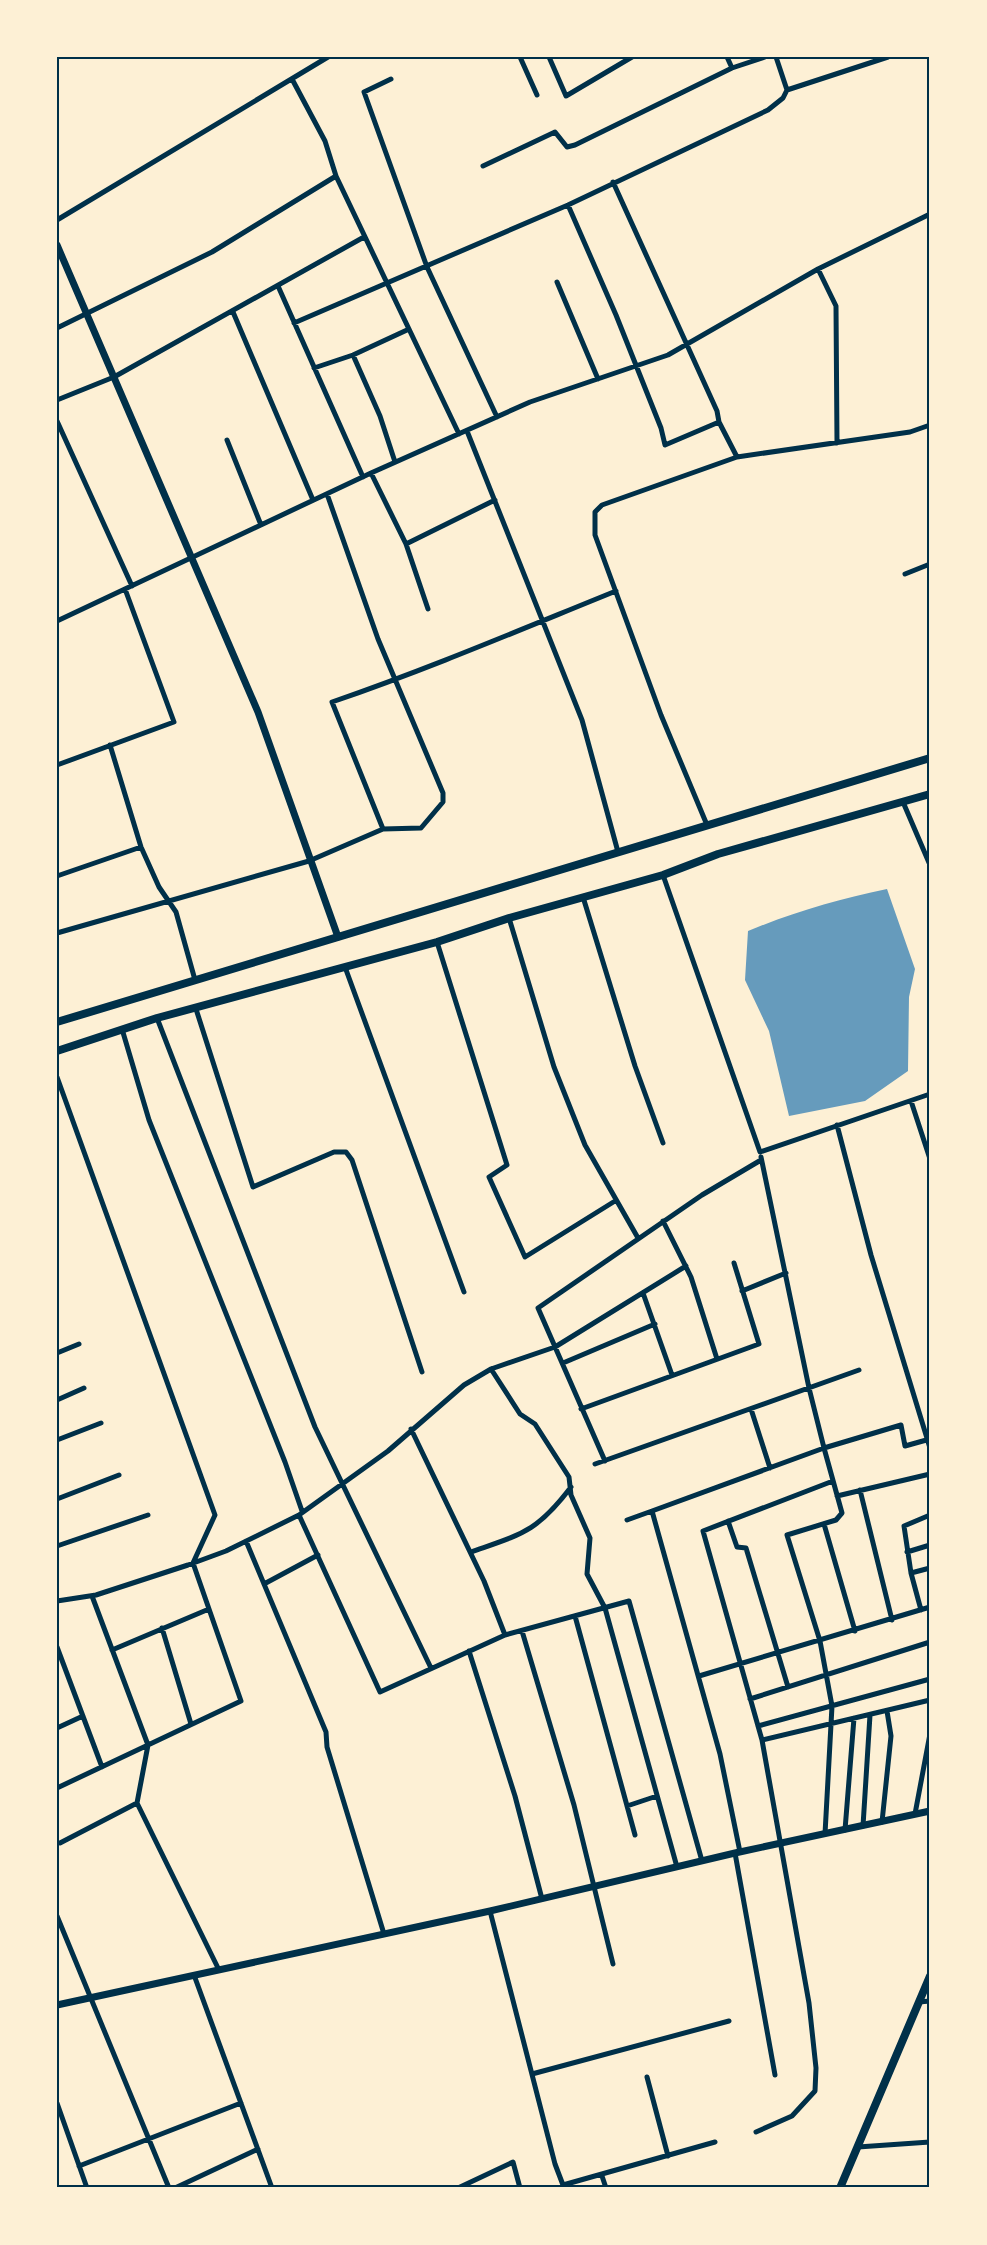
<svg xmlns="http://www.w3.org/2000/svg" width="987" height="2245" viewBox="0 0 987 2245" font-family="Manrope,sans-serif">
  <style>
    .water { fill: #669bbc }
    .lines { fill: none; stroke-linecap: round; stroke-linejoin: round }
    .minor { stroke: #003049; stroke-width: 5 }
    .tertiary { stroke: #003049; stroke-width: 7 }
    .secondary { stroke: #003049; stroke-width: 8 }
    .primary { stroke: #003049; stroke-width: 8 }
    .neatline { fill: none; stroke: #003049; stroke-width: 2 }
  </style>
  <rect width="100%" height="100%" fill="#fdf0d5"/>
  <!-- water -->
  <path class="water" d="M 887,889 L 915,969 L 909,997 L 908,1071 L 865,1101 L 789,1116 L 769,1031 L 745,980 L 748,931 C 794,912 839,899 887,889 Z"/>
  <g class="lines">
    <!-- minor -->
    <path class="minor" d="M 520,57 L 537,95
      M 549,57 L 566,96 L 632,57
      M 727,57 L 732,68
      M 391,79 L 364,92 L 427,267 L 497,417
      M 787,90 L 888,57
      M 483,166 L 555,132 L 567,147 L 575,145 L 732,68 L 765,57
      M 336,176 L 459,434
      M 613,182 L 717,411 L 719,422 L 737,457
      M 568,205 L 616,315 L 661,428 L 665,445 L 719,422
      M 57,220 L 328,57
      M 818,269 L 836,306 L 837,443
      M 557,282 L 598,379
      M 278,286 L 363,477
      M 233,312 L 313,500
      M 294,323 L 568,205 L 768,110 L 783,98 L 787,90 L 776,57
      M 57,328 L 212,252 L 336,176 L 325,141 L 292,79
      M 353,355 L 380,416 L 395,462
      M 314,368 L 353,355 L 407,330
      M 57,400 L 114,377 L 364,237
      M 57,421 L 132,586
      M 467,431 L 582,720 L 618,852
      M 227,440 L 261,525
      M 371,473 L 406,544 L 428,609
      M 327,494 L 378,639 L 443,793 L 443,802 L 421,828 L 383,829 L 332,702 C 428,669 522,629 616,591
      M 406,544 L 495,500
      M 905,574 L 930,564
      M 57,621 L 371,473 L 530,402 L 668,355 L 818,269 L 930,214
      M 110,745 L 141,847 L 159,887 L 176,912 L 195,980
      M 57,765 L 174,722 L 125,589
      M 903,802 L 930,865
      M 707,825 L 661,715 L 595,535 L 595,512 L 602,505 L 737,457 L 910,432 L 930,425
      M 663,875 L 760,1152 L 930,1094
      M 57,876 L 141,847
      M 583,897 L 635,1066 L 663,1143
      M 509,918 L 554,1067 L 585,1145 L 638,1238
      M 57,933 L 309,861 L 383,829
      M 437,942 L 507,1165 L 489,1177 L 525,1257 L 615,1201
      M 345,967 L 464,1292
      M 196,1009 L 253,1187 L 334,1152 L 346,1152 L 352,1160 L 422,1372
      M 157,1018 L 315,1427 L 431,1668
      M 122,1029 L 149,1120 L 285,1462 L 302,1511
      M 57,1077 L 215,1515 L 193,1563 L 241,1701 L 148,1745 L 137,1803 L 219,1970
      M 911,1101 L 930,1159
      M 837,1125 L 871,1255 L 930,1448
      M 761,1157 L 809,1388 L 824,1448 L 901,1425 L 905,1446 L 930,1439
      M 663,1221 L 691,1277 L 717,1359
      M 742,1291 L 786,1273
      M 643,1293 L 672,1375
      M 57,1353 L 79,1344
      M 563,1363 L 655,1324
      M 491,1369 L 520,1414 L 535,1424 L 569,1477 L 571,1495 L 590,1538 L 587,1574 L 605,1608 L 677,1867
      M 57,1400 L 84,1388
      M 581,1409 L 759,1344 L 734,1263
      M 751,1409 L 770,1468
      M 411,1429 L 484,1581 L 505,1635
      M 57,1440 L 101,1423
      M 605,1461 L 538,1308 L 702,1195 L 761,1160
      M 595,1464 L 859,1370
      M 860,1490 L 892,1620
      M 837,1496 L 930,1474
      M 57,1499 L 119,1475
      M 299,1515 L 380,1692 L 505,1635 L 629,1601 L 702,1861
      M 627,1520 L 652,1511
      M 728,1521 L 737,1547 L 746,1548 L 788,1687
      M 824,1524 L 855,1631
      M 246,1541 L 326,1732 L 327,1747 L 384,1934
      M 57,1546 L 148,1515
      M 471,1552 C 522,1534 537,1532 571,1487
      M 907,1552 L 930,1545
      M 911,1573 L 904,1526 L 930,1515
      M 264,1584 L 318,1555
      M 57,1601 L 96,1595 L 188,1565 L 226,1551 L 299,1515 L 388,1451 L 464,1385 L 491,1369 L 555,1347 L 686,1266
      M 921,1610 L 911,1573 L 930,1568
      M 575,1616 L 635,1835
      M 162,1628 L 191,1724
      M 522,1631 L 574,1805 L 613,1964
      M 57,1647 L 102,1767
      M 112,1650 L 209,1609
      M 469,1651 L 515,1796 L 542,1899
      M 699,1676 L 930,1607
      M 750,1699 L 930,1642
      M 758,1726 L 930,1679
      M 57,1728 L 83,1716
      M 762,1740 L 703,1531 L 833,1481
      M 57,1788 L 148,1745 L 92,1596
      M 627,1806 L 657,1796
      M 915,1814 L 930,1734
      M 882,1822 L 891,1736 L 887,1711
      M 863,1826 L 870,1715
      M 845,1830 L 854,1718
      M 60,1843 L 137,1803
      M 740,1852 L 720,1754 L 652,1511 L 824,1448 L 842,1513 L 836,1520 L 787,1535 L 820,1641 L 832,1706 L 825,1834
      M 735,1853 L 775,2075
      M 490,1911 L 555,2164 L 563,2185 L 715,2142
      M 57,1916 L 169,2188
      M 194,1975 L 272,2188
      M 919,2002 L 930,2001
      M 532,2074 L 729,2021
      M 647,2077 L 668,2156
      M 57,2103 L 87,2188
      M 756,2132 L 792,2116 L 815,2091 L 816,2068 L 809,2003 L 762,1740 L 930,1700
      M 858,2147 L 930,2142
      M 79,2166 L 241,2103
      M 602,2176 L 606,2188
      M 175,2188 L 258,2149
      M 458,2188 L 513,2162 L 520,2188
      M 929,2188 L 930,2188"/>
    <!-- tertiary -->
    <path class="tertiary" d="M 57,245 L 258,712 L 338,937
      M 57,2005 L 490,1911 L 735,1853 L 930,1811"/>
    <!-- secondary -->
    <path class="secondary" d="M 840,2188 L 930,1976"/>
    <!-- primary -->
    <path class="primary" d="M 57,1022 L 930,758
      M 57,1051 L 157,1018 L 437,942 L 509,918 L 663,875 L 718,854 L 930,794"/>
  </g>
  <!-- border -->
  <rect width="987" height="2245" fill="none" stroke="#fdf0d5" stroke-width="117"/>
  <rect x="58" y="58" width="870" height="2128" class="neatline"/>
</svg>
